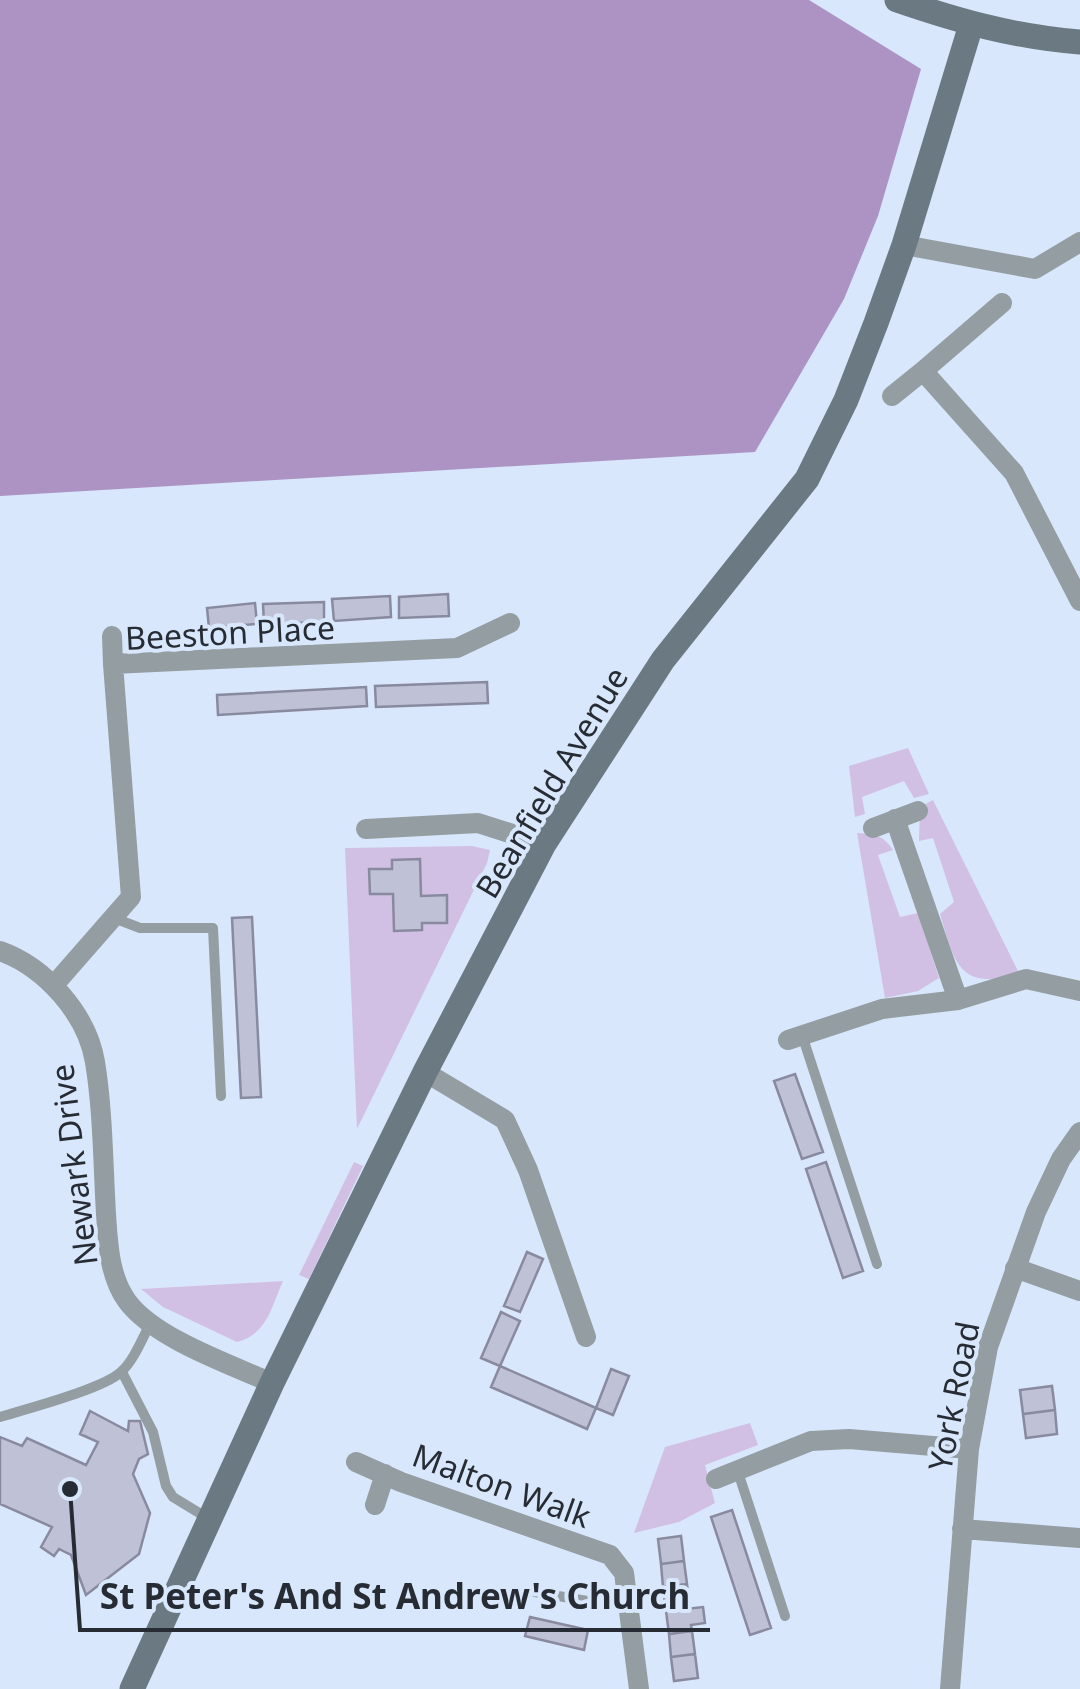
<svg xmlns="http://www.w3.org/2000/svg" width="1080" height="1689" viewBox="0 0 1080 1689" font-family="'Noto Sans',sans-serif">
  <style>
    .green { fill: #d2c0e4 }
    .forest { fill: #ac93c4 }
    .building { fill: #bfc1d7; stroke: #898aa0; stroke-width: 2.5 }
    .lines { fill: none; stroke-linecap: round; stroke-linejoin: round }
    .lane { stroke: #939da2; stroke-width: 10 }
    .street { stroke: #939da2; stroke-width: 20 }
    .secondary { stroke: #6b7a82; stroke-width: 25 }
    .labels { text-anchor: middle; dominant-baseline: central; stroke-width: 8; stroke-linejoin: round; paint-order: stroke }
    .street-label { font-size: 32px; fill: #272c34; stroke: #d8e7fb }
    .leader { fill: none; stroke: #272c34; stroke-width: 4 }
    .callout-dot { fill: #272c34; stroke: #d8e7fb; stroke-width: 4 }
    .callout-label { font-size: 35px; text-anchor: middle; font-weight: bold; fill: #272c34; stroke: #d8e7fb; stroke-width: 8; stroke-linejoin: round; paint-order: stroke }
  </style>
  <rect width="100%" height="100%" fill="#d8e7fb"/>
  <!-- green -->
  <path class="green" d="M 908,748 L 929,794 L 914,798 L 904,781 L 862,797 L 865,814 L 855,817 L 849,766 Z
    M 933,800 L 1019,973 C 959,993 954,961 940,914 L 954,902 L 933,838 L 919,841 L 920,807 Z
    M 857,833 C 875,834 883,835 893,850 L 878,855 L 900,917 L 918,913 L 939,978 L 918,991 L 885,998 Z
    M 472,846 L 490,850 L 487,863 L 357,1129 L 345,848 Z
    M 354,1162 L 363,1166 L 309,1279 L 299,1275 Z
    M 283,1281 C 271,1308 267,1334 237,1342 L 163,1307 L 141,1289 Z
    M 750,1423 L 758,1445 L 705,1465 L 715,1503 L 679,1522 L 634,1533 L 665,1447 Z"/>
  <!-- forest -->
  <path class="forest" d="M 0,0 L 809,0 L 921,69 L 878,216 L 844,299 L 755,452 L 0,496 Z"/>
  <!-- building -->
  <path class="building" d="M 448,594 L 449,616 L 399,618 L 399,597 Z
    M 390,596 L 391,617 L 334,621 L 332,599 Z
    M 324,602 L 324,622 L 264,624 L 263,604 Z
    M 255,603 L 257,624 L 209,628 L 207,608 Z
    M 487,682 L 488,703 L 376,707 L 375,686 Z
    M 366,687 L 367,706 L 218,715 L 217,695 Z
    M 420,859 L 421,896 L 447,895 L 447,923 L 422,923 L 422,930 L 394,931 L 393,894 L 370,894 L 369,869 L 392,869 L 392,860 Z
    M 252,917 L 261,1097 L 241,1098 L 232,918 Z
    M 795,1074 L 823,1152 L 802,1159 L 774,1081 Z
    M 826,1162 L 863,1271 L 843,1278 L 806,1169 Z
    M 527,1252 L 543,1259 L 520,1312 L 504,1306 Z
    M 501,1312 L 520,1321 L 500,1366 L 481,1358 Z
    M 500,1366 L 596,1408 L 587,1429 L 491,1387 Z
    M 611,1369 L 629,1376 L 613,1415 L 596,1408 Z
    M 1052,1386 L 1055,1410 L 1023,1414 L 1020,1390 Z
    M 1055,1410 L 1057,1434 L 1026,1438 L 1023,1414 Z
    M 90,1411 L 128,1431 L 129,1421 L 140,1421 L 148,1454 L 139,1459 L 133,1474 L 150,1513 L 139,1554 L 86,1595 L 71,1555 L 59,1549 L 54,1556 L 41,1547 L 52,1527 L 0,1504 L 0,1437 L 22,1446 L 27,1438 L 86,1465 L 98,1442 L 80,1434 Z
    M 732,1510 L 771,1628 L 750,1635 L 711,1517 Z
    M 681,1536 L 684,1561 L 661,1564 L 658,1539 Z
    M 684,1561 L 687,1584 L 663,1587 L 661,1564 Z
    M 687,1584 L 690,1608 L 666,1611 L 663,1587 Z
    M 703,1607 L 705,1623 L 691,1625 L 692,1631 L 669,1634 L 666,1611 Z
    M 530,1617 L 588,1630 L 584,1650 L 525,1636 Z
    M 692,1631 L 695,1654 L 671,1657 L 669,1634 Z
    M 695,1654 L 698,1678 L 674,1681 L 671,1657 Z"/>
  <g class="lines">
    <!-- lane -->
    <path class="lane" d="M 114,918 L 140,928 L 213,928 L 221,1096
      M 802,1035 L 877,1264
      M 122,1372 L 153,1432 L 166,1486 L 173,1497 L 209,1519
      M 0,1417 C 26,1409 103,1389 121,1372 C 134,1360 142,1339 150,1324
      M 738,1472 L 785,1616
      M 535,1592 L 593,1602 L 627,1596"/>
    <!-- street -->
    <path class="street" d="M 904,245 L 1035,269 L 1080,242
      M 1002,303 L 923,371 L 1014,473 L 1080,601
      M 892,396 L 923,371
      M 112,636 L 113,664
      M 895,819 L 958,1000
      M 873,828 L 918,811
      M 366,829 L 478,823 L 544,844
      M 0,951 C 45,967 87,1014 95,1062 C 103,1111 103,1164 106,1214 C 108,1243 109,1276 127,1301 C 154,1338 229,1364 272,1383
      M 54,985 L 131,897 L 113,664 L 457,648 L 510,623
      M 788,1040 L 882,1009 L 958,1000 L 1026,979 L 1080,991
      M 425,1072 L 505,1120 L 528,1170 L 586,1337
      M 1015,1268 L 1080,1291
      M 356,1462 L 401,1482 L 610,1555 L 624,1573 L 639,1689
      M 716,1479 L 811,1441 L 849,1439 L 969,1449
      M 375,1505 L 385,1474
      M 962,1529 L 1080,1538
      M 950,1689 L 969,1449 L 988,1347 L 1036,1212 L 1061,1159 L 1080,1132"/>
    <!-- secondary -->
    <path class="secondary" d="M 897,0 C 958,21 1015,37 1080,42
      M 132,1689 L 272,1383 L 425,1072 L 544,844 L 663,660 L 807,479 L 846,400 L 876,323 L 904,245 L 971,25"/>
  </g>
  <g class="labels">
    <!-- street labels -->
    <g class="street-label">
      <text transform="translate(230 632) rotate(-3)">Beeston Place</text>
      <text transform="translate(551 782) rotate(-59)">Beanfield Avenue</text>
      <text transform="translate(73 1165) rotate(-97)">Newark Drive</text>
      <text transform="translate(953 1396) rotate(-79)">York Road</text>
      <text transform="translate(502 1485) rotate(20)">Malton Walk</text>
    </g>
  </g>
  <!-- callouts -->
  <path class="leader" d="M70 1489L80 1630H710"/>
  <circle class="callout-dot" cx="70" cy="1489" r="10"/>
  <g class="callout-label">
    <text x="395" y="1609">St Peter's And St Andrew's Church</text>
  </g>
</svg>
